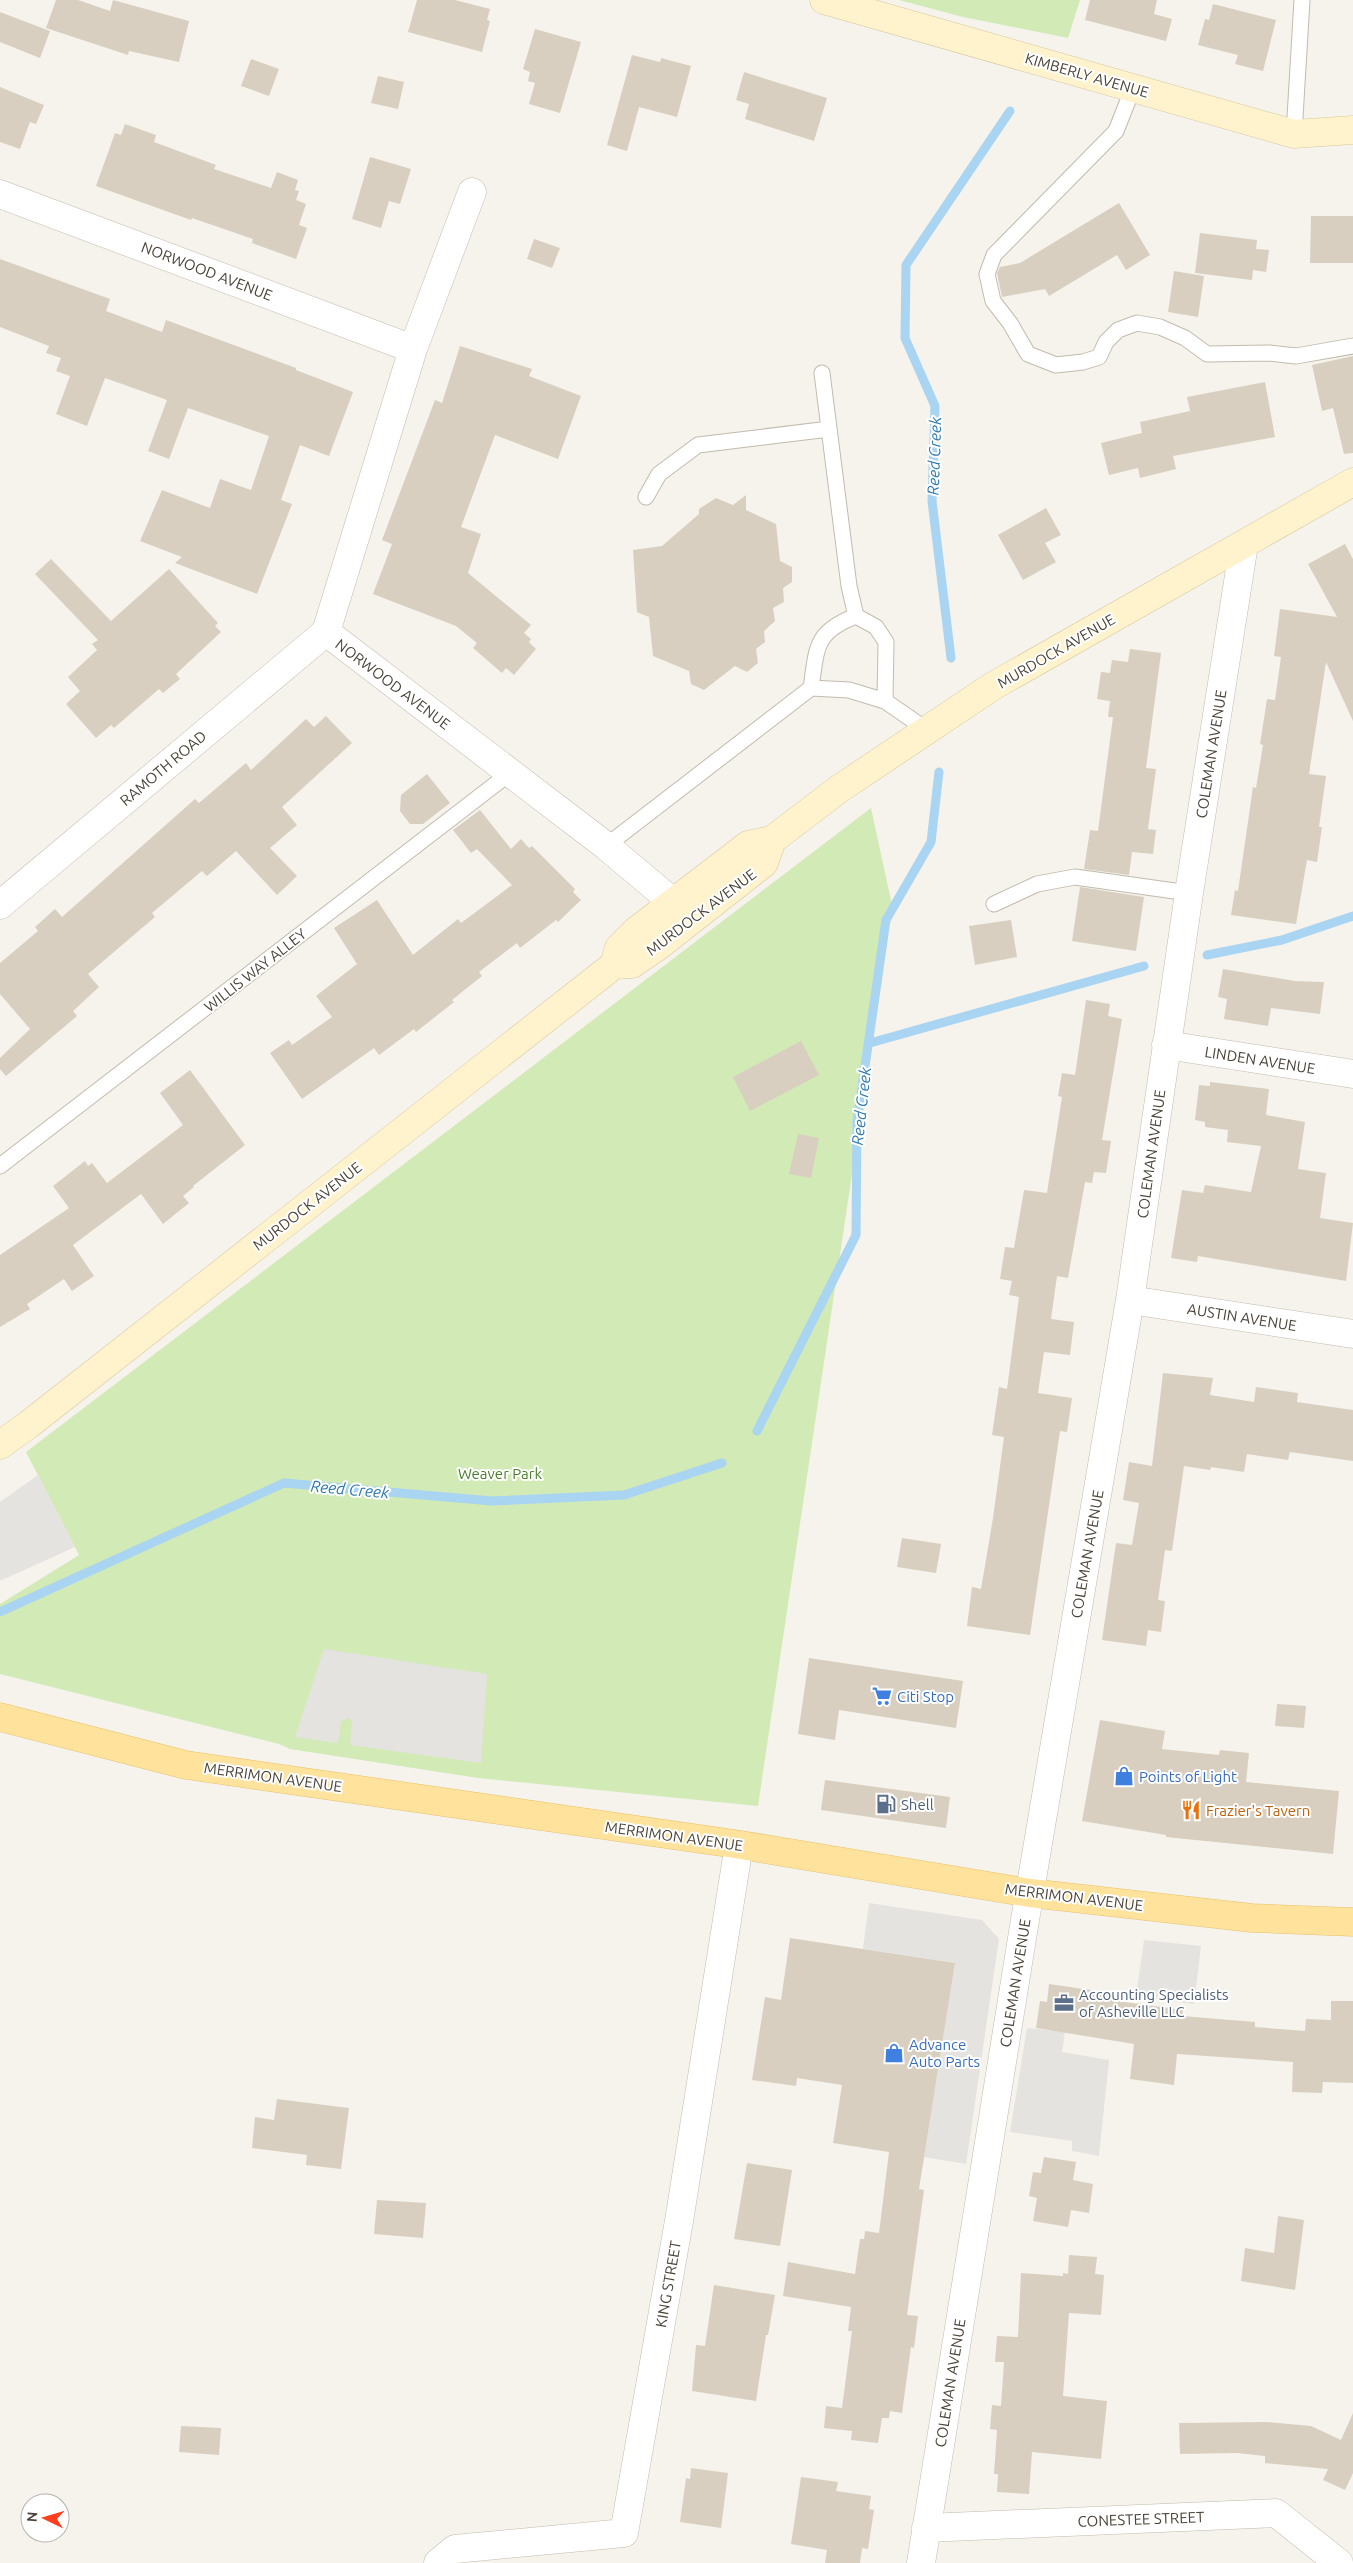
<svg xmlns="http://www.w3.org/2000/svg" width="1353" height="2563" viewBox="0 0 1353 2563" font-family="Ubuntu,sans-serif">
  <style>
    .green { fill: #d2eab5 }
    .parking { fill: #e5e3e0 }
    .lines { fill: none; stroke-linecap: round; stroke-linejoin: round }
    .stream { stroke: #a9d4f2; stroke-width: 9 }
    .building { fill: #d8cfc1 }
    .lane-casing { stroke: #c2bbae; stroke-width: 17 }
    .street-casing { stroke: #c2bbae; stroke-width: 29 }
    .secondary-casing { stroke: #d6c79b; stroke-width: 29 }
    .primary-casing { stroke: #e6c16a; stroke-width: 29 }
    .lane { stroke: #fff; stroke-width: 15 }
    .street { stroke: #fff; stroke-width: 28 }
    .secondary { stroke: #fff3cd; stroke-width: 28 }
    .primary { stroke: #ffe39c; stroke-width: 28 }
    .labels { text-anchor: middle; dominant-baseline: central; stroke-width: 4; stroke-linejoin: round; paint-order: stroke }
    .street-label { font-size: 15px; fill: #4b4439; stroke: #fff }
    .park-label { font-size: 15px; fill: #4a7f2a; stroke: #fff }
    .shop-label { font-size: 15px; fill: #366cbe; stroke: #fff; text-anchor: start }
    .service-label { font-size: 15px; fill: #4e5e75; stroke: #fff; text-anchor: start }
    .food-label { font-size: 15px; fill: #c56008; stroke: #fff; text-anchor: start }
    .water-label { font-size: 16px; font-style: italic; fill: #2e7ab2; stroke: #fff }
  </style>
  <rect width="100%" height="100%" fill="#f6f3ec"/>
  <!-- green -->
  <path class="green" d="M 899,0 L 1080,0 L 1068,38 L 963,17 Z
    M 871,808 L 892,905 L 758,1806 L 478,1778 L 290,1749 L 279,1744 L 0,1674 L 0,1604 L 79,1555 L 26,1452 Z"/>
  <!-- parking -->
  <path class="parking" d="M 38,1475 L 75,1547 L 0,1581 L 0,1502 Z
    M 324,1649 L 487,1674 L 481,1763 L 350,1745 L 352,1722 L 349,1718 L 341,1721 L 338,1743 L 295,1737 Z
    M 869,1903 L 982,1920 L 999,1939 L 966,2164 L 924,2157 L 955,1963 L 863,1949 Z
    M 1144,1940 L 1201,1946 L 1194,2004 L 1136,1996 Z
    M 1027,2028 L 1065,2032 L 1062,2052 L 1109,2060 L 1099,2156 L 1072,2151 L 1072,2141 L 1010,2132 Z"/>
  <g class="lines">
    <!-- stream -->
    <path class="stream" d="M 951,658 L 932,501 L 935,406 L 905,338 L 906,265 L 1010,111
      M 1207,955 L 1282,940 L 1353,916
      M 870,1043 L 1144,966
      M 757,1431 L 856,1235 L 857,1122 L 886,920 L 931,842 L 939,772
      M 0,1612 L 284,1483 L 492,1501 L 624,1495 L 722,1463"/>
  </g>
  <!-- building -->
  <path class="building" d="M 56,0 L 78,0 L 110,11 L 113,0 L 189,21 L 179,62 L 129,51 L 128,55 L 46,28 Z
    M 417,0 L 455,0 L 490,9 L 487,20 L 490,21 L 482,52 L 408,32 Z
    M 1090,0 L 1157,0 L 1154,14 L 1172,19 L 1166,41 L 1085,20 Z
    M 1213,4 L 1276,20 L 1263,71 L 1235,64 L 1238,55 L 1198,45 L 1205,19 L 1209,20 Z
    M 0,12 L 50,31 L 40,58 L 0,42 Z
    M 535,29 L 581,42 L 560,113 L 529,104 L 535,83 L 528,81 L 530,72 L 523,69 Z
    M 632,55 L 660,62 L 661,58 L 691,66 L 677,117 L 639,107 L 627,151 L 607,145 Z
    M 251,59 L 279,69 L 269,96 L 241,86 Z
    M 744,72 L 827,98 L 814,141 L 745,119 L 749,104 L 736,100 Z
    M 378,76 L 404,82 L 398,109 L 371,103 Z
    M 0,87 L 44,105 L 36,124 L 30,122 L 20,149 L 0,142 Z
    M 125,124 L 156,135 L 154,142 L 216,165 L 214,169 L 271,188 L 277,172 L 298,180 L 295,190 L 299,191 L 296,200 L 306,204 L 299,225 L 307,228 L 296,259 L 252,243 L 253,239 L 192,218 L 191,220 L 96,186 L 115,133 L 121,135 Z
    M 370,157 L 411,169 L 400,204 L 389,201 L 381,228 L 352,219 Z
    M 1119,203 L 1150,255 L 1126,270 L 1117,255 L 1049,296 L 1045,289 L 1002,297 L 997,273 L 1000,267 L 1020,263 Z
    M 1311,216 L 1353,216 L 1353,263 L 1310,263 Z
    M 1200,233 L 1257,240 L 1256,249 L 1269,250 L 1266,272 L 1253,270 L 1252,280 L 1195,273 Z
    M 534,239 L 560,248 L 552,268 L 527,259 Z
    M 0,259 L 110,299 L 106,311 L 162,332 L 166,320 L 296,368 L 296,370 L 353,392 L 329,456 L 300,445 L 281,500 L 292,504 L 257,594 L 175,563 L 182,557 L 140,541 L 162,490 L 210,508 L 220,479 L 251,490 L 269,436 L 188,408 L 169,459 L 148,451 L 167,400 L 105,378 L 87,426 L 56,414 L 70,376 L 56,371 L 61,358 L 46,353 L 49,346 L 0,327 Z
    M 1174,271 L 1204,276 L 1198,317 L 1168,312 Z
    M 460,346 L 532,369 L 529,376 L 581,396 L 558,459 L 495,435 L 461,527 L 481,534 L 468,573 L 531,625 L 524,633 L 531,639 L 529,642 L 536,649 L 514,675 L 506,668 L 502,673 L 473,648 L 477,643 L 456,626 L 373,594 L 392,544 L 382,540 L 435,400 L 442,403 Z
    M 1353,356 L 1353,453 L 1344,454 L 1333,408 L 1322,411 L 1312,365 Z
    M 1265,382 L 1275,437 L 1173,456 L 1176,469 L 1140,478 L 1138,468 L 1109,475 L 1101,443 L 1142,433 L 1140,422 L 1190,411 L 1187,397 Z
    M 746,495 L 746,510 L 776,524 L 780,561 L 792,567 L 792,582 L 783,588 L 784,602 L 773,608 L 775,621 L 764,631 L 765,642 L 756,649 L 758,663 L 747,672 L 735,666 L 704,690 L 691,684 L 689,671 L 653,656 L 649,617 L 637,612 L 633,550 L 662,546 L 699,514 L 699,509 L 716,498 L 733,505 Z
    M 1046,508 L 1061,535 L 1045,543 L 1056,562 L 1023,580 L 998,535 Z
    M 1345,544 L 1353,559 L 1353,721 L 1326,662 L 1309,774 L 1326,776 L 1319,827 L 1322,827 L 1317,862 L 1307,860 L 1296,924 L 1231,915 L 1235,890 L 1238,891 L 1253,787 L 1256,788 L 1263,745 L 1260,744 L 1267,699 L 1275,700 L 1281,657 L 1274,656 L 1280,609 L 1337,617 L 1308,564 Z
    M 51,559 L 111,621 L 169,569 L 218,623 L 215,626 L 221,632 L 176,674 L 180,679 L 163,693 L 159,689 L 114,728 L 111,725 L 96,738 L 66,704 L 80,691 L 68,677 L 97,650 L 92,644 L 98,640 L 35,574 Z
    M 1130,649 L 1161,653 L 1146,768 L 1156,769 L 1148,829 L 1156,830 L 1153,854 L 1132,852 L 1129,875 L 1084,869 L 1090,830 L 1098,831 L 1113,717 L 1108,717 L 1110,701 L 1097,699 L 1101,672 L 1110,673 L 1112,660 L 1128,662 Z
    M 326,716 L 352,743 L 282,807 L 297,825 L 270,848 L 297,876 L 277,895 L 236,851 L 207,876 L 202,871 L 152,913 L 155,917 L 88,974 L 99,987 L 73,1011 L 77,1016 L 6,1076 L 0,1069 L 0,1058 L 30,1029 L 0,994 L 0,963 L 38,931 L 35,927 L 55,909 L 62,917 L 195,799 L 199,803 L 246,763 L 251,770 L 306,719 L 314,727 Z
    M 427,774 L 450,803 L 423,824 L 410,824 L 400,811 L 401,795 Z
    M 480,810 L 511,849 L 521,839 L 529,848 L 532,846 L 575,889 L 573,892 L 581,900 L 558,922 L 556,920 L 520,948 L 517,943 L 479,972 L 482,976 L 452,1000 L 454,1002 L 416,1032 L 414,1029 L 379,1055 L 374,1048 L 302,1099 L 270,1053 L 289,1040 L 292,1045 L 332,1017 L 316,996 L 357,964 L 334,928 L 377,900 L 413,955 L 458,919 L 461,923 L 512,885 L 477,849 L 471,853 L 453,830 Z
    M 1080,887 L 1144,897 L 1136,951 L 1072,941 Z
    M 1011,920 L 1017,957 L 975,965 L 969,926 Z
    M 1223,969 L 1295,981 L 1324,982 L 1320,1014 L 1271,1008 L 1268,1026 L 1224,1019 L 1227,999 L 1218,997 Z
    M 1086,1000 L 1110,1004 L 1108,1016 L 1122,1019 L 1102,1140 L 1111,1141 L 1106,1173 L 1094,1172 L 1092,1183 L 1085,1182 L 1068,1278 L 1057,1276 L 1051,1319 L 1074,1322 L 1070,1355 L 1044,1352 L 1038,1393 L 1072,1398 L 1067,1432 L 1060,1431 L 1030,1635 L 967,1626 L 972,1587 L 981,1589 L 993,1518 L 1004,1437 L 992,1435 L 999,1387 L 1007,1389 L 1019,1297 L 1009,1295 L 1012,1281 L 1000,1279 L 1005,1247 L 1014,1248 L 1024,1190 L 1047,1193 L 1062,1097 L 1058,1096 L 1062,1073 L 1075,1075 Z
    M 801,1041 L 819,1075 L 750,1111 L 733,1077 Z
    M 190,1070 L 245,1145 L 193,1186 L 194,1187 L 183,1196 L 189,1203 L 163,1224 L 141,1194 L 73,1245 L 94,1276 L 72,1291 L 64,1279 L 27,1304 L 30,1309 L 0,1327 L 0,1255 L 69,1208 L 53,1186 L 85,1161 L 88,1166 L 92,1163 L 107,1183 L 183,1125 L 160,1093 Z
    M 1210,1082 L 1269,1089 L 1266,1115 L 1305,1122 L 1298,1169 L 1326,1173 L 1320,1218 L 1353,1223 L 1346,1281 L 1198,1256 L 1197,1262 L 1171,1258 L 1182,1190 L 1203,1193 L 1205,1185 L 1251,1192 L 1261,1146 L 1227,1142 L 1228,1130 L 1205,1127 L 1205,1122 L 1195,1120 L 1199,1085 L 1210,1086 Z
    M 798,1134 L 819,1138 L 811,1178 L 789,1174 Z
    M 1163,1373 L 1213,1378 L 1210,1395 L 1254,1402 L 1256,1387 L 1298,1393 L 1297,1402 L 1353,1410 L 1353,1461 L 1290,1452 L 1288,1460 L 1247,1454 L 1244,1472 L 1211,1467 L 1210,1470 L 1184,1466 L 1172,1551 L 1165,1550 L 1158,1600 L 1165,1601 L 1161,1632 L 1148,1630 L 1146,1646 L 1102,1640 L 1116,1543 L 1132,1545 L 1139,1503 L 1123,1500 L 1129,1462 L 1152,1466 Z
    M 902,1538 L 941,1544 L 936,1573 L 897,1567 Z
    M 809,1658 L 963,1681 L 956,1728 L 839,1710 L 835,1740 L 798,1734 Z
    M 1277,1704 L 1306,1706 L 1304,1728 L 1275,1726 Z
    M 1100,1720 L 1165,1731 L 1162,1749 L 1219,1755 L 1220,1750 L 1249,1753 L 1246,1782 L 1339,1791 L 1333,1854 L 1166,1837 L 1166,1835 L 1082,1821 Z
    M 825,1780 L 950,1797 L 946,1828 L 821,1810 Z
    M 790,1938 L 955,1963 L 919,2189 L 924,2190 L 907,2315 L 918,2316 L 914,2348 L 911,2347 L 902,2413 L 890,2411 L 889,2418 L 882,2418 L 878,2443 L 851,2440 L 852,2431 L 824,2428 L 826,2406 L 842,2408 L 852,2331 L 848,2331 L 851,2307 L 783,2296 L 788,2262 L 855,2274 L 860,2239 L 864,2239 L 865,2231 L 879,2233 L 889,2152 L 833,2143 L 842,2085 L 797,2078 L 796,2086 L 752,2080 L 765,1997 L 781,2000 Z
    M 1049,1984 L 1118,1994 L 1117,2001 L 1183,2010 L 1182,2016 L 1255,2022 L 1255,2027 L 1305,2031 L 1306,2019 L 1331,2020 L 1331,2001 L 1353,2001 L 1353,2083 L 1323,2082 L 1322,2093 L 1292,2092 L 1293,2062 L 1177,2054 L 1174,2085 L 1130,2079 L 1134,2044 L 1036,2028 L 1040,2001 L 1047,2002 Z
    M 277,2099 L 349,2108 L 341,2169 L 306,2165 L 307,2155 L 252,2148 L 255,2117 L 274,2120 Z
    M 1044,2157 L 1076,2162 L 1073,2180 L 1093,2184 L 1089,2213 L 1071,2210 L 1068,2227 L 1033,2221 L 1037,2198 L 1029,2196 L 1033,2172 L 1041,2173 Z
    M 747,2163 L 792,2170 L 780,2246 L 734,2239 Z
    M 377,2200 L 426,2203 L 423,2238 L 374,2234 Z
    M 1278,2216 L 1304,2220 L 1295,2290 L 1241,2281 L 1245,2248 L 1274,2253 Z
    M 1069,2255 L 1097,2257 L 1095,2274 L 1104,2275 L 1101,2315 L 1069,2313 L 1063,2396 L 1107,2401 L 1101,2459 L 1032,2452 L 1029,2494 L 997,2492 L 998,2474 L 994,2474 L 997,2430 L 990,2429 L 992,2405 L 1001,2406 L 1004,2362 L 995,2362 L 997,2336 L 1018,2337 L 1021,2273 L 1063,2276 L 1063,2273 L 1068,2274 Z
    M 714,2285 L 775,2295 L 768,2335 L 766,2335 L 756,2401 L 692,2391 L 696,2345 L 705,2346 Z
    M 1353,2413 L 1353,2473 L 1345,2490 L 1323,2480 L 1328,2469 L 1265,2463 L 1265,2456 L 1237,2453 L 1180,2454 L 1179,2423 L 1266,2422 L 1311,2426 L 1341,2440 Z
    M 181,2426 L 221,2428 L 219,2455 L 179,2452 Z
    M 691,2468 L 728,2473 L 721,2528 L 680,2522 L 686,2478 L 690,2479 Z
    M 801,2477 L 838,2482 L 836,2491 L 871,2496 L 869,2509 L 874,2510 L 868,2549 L 862,2548 L 860,2563 L 825,2563 L 827,2550 L 791,2544 Z"/>
  <g class="lines">
    <defs>
      <path id="lane" d="M 1133,88 L 1116,131 L 994,255 L 987,274 L 993,301 L 1010,323 L 1028,354 L 1056,365 L 1083,362 L 1099,357 L 1106,342 L 1118,330 L 1137,323 L 1160,327 L 1185,338 L 1207,354 L 1269,353 L 1296,356 L 1353,346
        M 1294,134 L 1302,0
        M 822,373 L 849,586 L 856,616 L 876,627 L 886,642 L 885,701
        M 646,497 L 659,474 L 698,445 L 829,429
        M 811,688 C 817,648 814,632 856,616
        M 606,846 L 811,688 L 849,690 L 885,701 L 927,730
        M 994,904 L 1037,884 L 1075,877 L 1189,893
        M 0,1166 L 510,773"/>
      <path id="street" d="M 0,194 L 413,349 L 326,632 L 606,846 L 674,903 L 686,923
        M 413,349 L 472,192
        M 0,905 L 326,632
        M 1166,1045 L 1353,1074
        M 1130,1300 L 1353,1334
        M 926,2528 L 1276,2513 L 1339,2563
        M 438,2563 L 455,2549 L 624,2533 L 679,2221 L 739,1845
        M 921,2563 L 1024,1926 L 1130,1300 L 1189,893 L 1244,544"/>
      <path id="secondary" d="M 824,0 L 1294,134 L 1353,130
        M 614,965 L 619,948 L 637,930 L 748,845 L 772,840 L 839,789 L 993,686 L 1353,482
        M 0,1445 L 28,1425 L 614,965 L 632,964 L 657,947 L 764,863 L 772,840"/>
      <path id="primary" d="M 0,1717 L 186,1765 L 735,1844 L 1030,1893 L 1252,1918 L 1353,1922"/>
    </defs>
    <!-- lane casing -->
    <use href="#lane" class="lane-casing"/>
    <!-- street casing -->
    <use href="#street" class="street-casing"/>
    <!-- secondary casing -->
    <use href="#secondary" class="secondary-casing"/>
    <!-- primary casing -->
    <use href="#primary" class="primary-casing"/>
    <!-- lane -->
    <use href="#lane" class="lane"/>
    <!-- street -->
    <use href="#street" class="street"/>
    <!-- secondary -->
    <use href="#secondary" class="secondary"/>
    <!-- primary -->
    <use href="#primary" class="primary"/>
  </g>
  <!-- icons -->
  <defs>
    <symbol id="supermarket-bare" viewBox="-9 -9 18 18"><path d="M-6-5.5h2.5l.6 2H6L4.5 2H-2.5L-4.4-4H-6ZM-1.5 3.2a1.3 1.3 0 1 0 .1 0ZM3 3.2a1.3 1.3 0 1 0 .1 0Z" fill="#3f7fe0" stroke="#fff" stroke-width="2.5" paint-order="stroke"/></symbol>
    <symbol id="shop-bare" viewBox="-9 -9 18 18"><path d="M-5-2.5h2.3a2.7 3.5 0 0 1 5.4 0H5L5.5 6h-11ZM-1.5-2.5h3a1.5 2.3 0 0 0-3 0Z" fill="#3f7fe0" stroke="#fff" stroke-width="2.5" paint-order="stroke"/></symbol>
    <symbol id="fuel-bare" viewBox="-9 -9 18 18"><path d="M-5.5-6h7V0h2V4h1.3V-2.5L3-4.5l.8-.8L6-3V5H2.5V1h-1V6h-7ZM-4.2-4.7v3.2H.2V-4.7Z" fill="#5c6f8a" stroke="#fff" stroke-width="2.5" paint-order="stroke"/></symbol>
    <symbol id="restaurant-bare" viewBox="-9 -9 18 18"><path d="M-5-6h1v4h1v-4h1v4h1v-4h1v5L-1.5 .5V6h-2V.5L-5-1ZM5-6V6H3V1.5H1.5Q1.5-4 5-6Z" fill="#e8710a" stroke="#fff" stroke-width="2.5" paint-order="stroke"/></symbol>
    <symbol id="office-bare" viewBox="-9 -9 18 18"><path d="M-6-3h4V-5.5h4V-3h4V5H-6ZM-1-4.5V-3h2v-1.5ZM-6 0V1H6V0Z" fill="#5c6f8a" stroke="#fff" stroke-width="2.5" paint-order="stroke"/></symbol>
  </defs>
  <g fill-rule="evenodd">
    <use href="#supermarket-bare" x="868" y="1682" width="28" height="28"/>
    <use href="#shop-bare" x="1110" y="1762" width="28" height="28"/>
    <use href="#fuel-bare" x="872" y="1790" width="28" height="28"/>
    <use href="#restaurant-bare" x="1177" y="1796" width="28" height="28"/>
    <use href="#office-bare" x="1050" y="1989" width="28" height="28"/>
    <use href="#shop-bare" x="880" y="2039" width="28" height="28"/>
  </g>
  <g class="labels">
    <!-- street labels -->
    <g class="street-label">
      <text transform="translate(1087 75) rotate(16)">KIMBERLY AVENUE</text>
      <text transform="translate(207 271) rotate(21)">NORWOOD AVENUE</text>
      <text transform="translate(1056 651) rotate(-30)">MURDOCK AVENUE</text>
      <text transform="translate(393 684) rotate(37)">NORWOOD AVENUE</text>
      <text transform="translate(1211 754) rotate(-81)">COLEMAN AVENUE</text>
      <text transform="translate(163 768) rotate(-40)">RAMOTH ROAD</text>
      <text transform="translate(701 912) rotate(-37)">MURDOCK AVENUE</text>
      <text transform="translate(255 970) rotate(-38)">WILLIS WAY ALLEY</text>
      <text transform="translate(1260 1060) rotate(9)">LINDEN AVENUE</text>
      <text transform="translate(1151 1154) rotate(-82)">COLEMAN AVENUE</text>
      <text transform="translate(307 1206) rotate(-38)">MURDOCK AVENUE</text>
      <text transform="translate(1242 1317) rotate(9)">AUSTIN AVENUE</text>
      <text transform="translate(1087 1554) rotate(-80)">COLEMAN AVENUE</text>
      <text transform="translate(273 1777) rotate(8)">MERRIMON AVENUE</text>
      <text transform="translate(674 1836) rotate(8)">MERRIMON AVENUE</text>
      <text transform="translate(1074 1897) rotate(7)">MERRIMON AVENUE</text>
      <text transform="translate(1015 1983) rotate(-81)">COLEMAN AVENUE</text>
      <text transform="translate(668 2284) rotate(-80)">KING STREET</text>
      <text transform="translate(950 2383) rotate(-81)">COLEMAN AVENUE</text>
      <text transform="translate(1141 2519) rotate(-2)">CONESTEE STREET</text>
    </g>
    <!-- park labels -->
    <g class="park-label">
      <text x="500" y="1473">Weaver Park</text>
    </g>
    <!-- shop labels -->
    <g class="shop-label">
      <text x="897" y="1696">Citi Stop</text>
      <text x="1139" y="1776">Points of Light</text>
      <text x="909" y="2044">Advance<tspan x="909" dy="17">Auto Parts</tspan></text>
    </g>
    <!-- service labels -->
    <g class="service-label">
      <text x="901" y="1804">Shell</text>
      <text x="1079" y="1994">Accounting Specialists<tspan x="1079" dy="17">of Asheville LLC</tspan></text>
    </g>
    <!-- food labels -->
    <g class="food-label">
      <text x="1206" y="1810">Frazier's Tavern</text>
    </g>
    <!-- water labels -->
    <g class="water-label">
      <text transform="translate(934 456) rotate(-88)">Reed Creek</text>
      <text transform="translate(861 1106) rotate(-84)">Reed Creek</text>
      <text transform="translate(350 1489) rotate(5)">Reed Creek</text>
    </g>
  </g>
  <!-- north arrow -->
  <g transform="translate(45 2518) rotate(275)"><circle r="24" fill="#ffffff" stroke="#b7b4b0"/>
  <path d="M0-4L9 19L0 12L-9 19Z" fill="#fc3f1d"/>
  <text y="-8" font-size="14" font-weight="bold" text-anchor="middle" fill="#4b4439">N</text>
  </g>
</svg>
